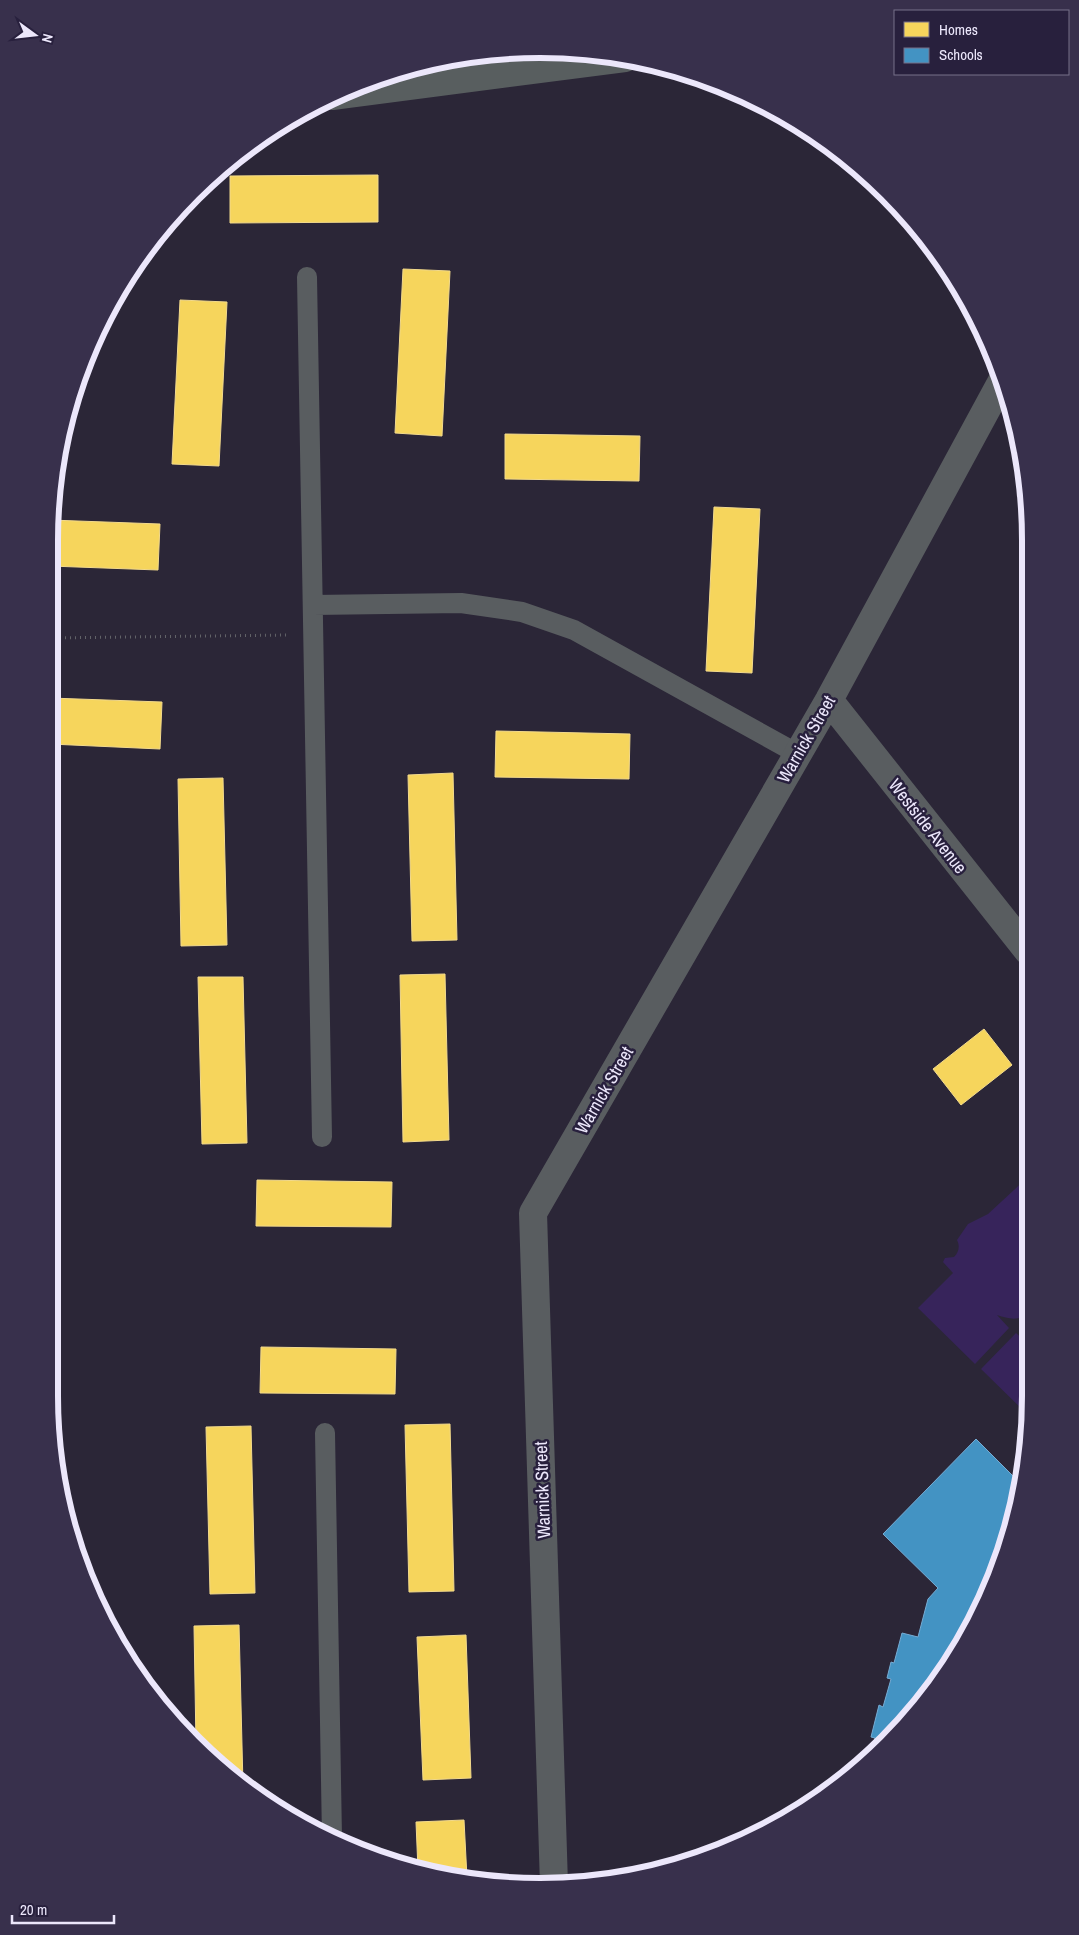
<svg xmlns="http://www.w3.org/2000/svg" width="1079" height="1935" viewBox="0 0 1079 1935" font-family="'Archivo Narrow',sans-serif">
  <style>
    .green { fill: #37245b }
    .homes { fill: #f6d55c; stroke: #f3da8c }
    .schools { fill: #4393c3; stroke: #76acd4 }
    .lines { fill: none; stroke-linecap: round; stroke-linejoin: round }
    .path { stroke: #616267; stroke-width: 3; stroke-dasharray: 1 4; stroke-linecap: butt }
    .lane { stroke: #595d60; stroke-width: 20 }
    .street { stroke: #595d60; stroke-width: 28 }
    .secondary { stroke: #585e5f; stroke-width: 28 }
    .labels { text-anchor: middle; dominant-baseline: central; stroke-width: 5; stroke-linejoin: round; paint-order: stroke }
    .street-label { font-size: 18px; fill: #ece7fb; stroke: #28203d }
    .rim { fill: none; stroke: #ece7fb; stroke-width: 6 }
  </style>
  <rect width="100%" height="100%" fill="#2b2637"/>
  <!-- green -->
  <path class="green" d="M 1028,1177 L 1029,1314 C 1017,1321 1009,1319 997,1315 L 1009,1328 L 975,1364 L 918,1308 L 953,1273 L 943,1262 L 945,1258 L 954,1257 C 959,1252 960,1246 957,1240 L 968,1224 L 988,1214 Z
    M 1016,1333 L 1029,1345 L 1029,1416 L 981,1369 Z"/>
  <!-- homes -->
  <path class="homes" d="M 378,175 L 378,222 L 230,223 L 230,176 Z
    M 403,269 L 450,271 L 442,436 L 395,433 Z
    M 180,300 L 227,302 L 219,466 L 172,464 Z
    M 505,434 L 640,436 L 639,481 L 505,479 Z
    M 714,507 L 760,509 L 752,673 L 706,671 Z
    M 50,520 L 160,524 L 158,570 L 50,566 Z
    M 50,698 L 162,702 L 160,749 L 50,744 Z
    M 496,731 L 630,734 L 629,779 L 495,777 Z
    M 453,773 L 457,940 L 412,941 L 408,775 Z
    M 223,778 L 227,945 L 181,946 L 178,779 Z
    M 445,974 L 449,1140 L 403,1142 L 400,975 Z
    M 198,977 L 243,977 L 247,1143 L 202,1144 Z
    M 984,1029 L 1012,1065 L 961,1105 L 933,1069 Z
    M 257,1180 L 392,1182 L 391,1227 L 256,1226 Z
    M 261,1347 L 396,1349 L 395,1394 L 260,1393 Z
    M 450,1424 L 454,1591 L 409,1592 L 405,1425 Z
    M 251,1426 L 255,1593 L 210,1594 L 206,1427 Z
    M 239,1625 L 243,1785 L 216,1764 L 196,1744 L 194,1626 Z
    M 466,1635 L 471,1778 L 423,1780 L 417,1637 Z
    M 464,1820 L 467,1878 L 418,1870 L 416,1822 Z"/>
  <!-- schools -->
  <path class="schools" d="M 976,1439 L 1020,1483 L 1013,1523 L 965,1641 L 929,1694 L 870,1757 L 875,1738 L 871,1737 L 879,1705 L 883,1707 L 891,1679 L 887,1678 L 891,1662 L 894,1663 L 902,1633 L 918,1637 L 928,1599 L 938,1588 L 883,1534 Z"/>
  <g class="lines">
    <!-- path -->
    <path class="path" d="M 50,638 L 286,635"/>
    <!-- lane -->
    <path class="lane" d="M 307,277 L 322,1137
      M 313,605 L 461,603 L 522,612 L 574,630 L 798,754
      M 325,1433 L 332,1838"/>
    <!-- street -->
    <path class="street" d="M 829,700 L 1028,951
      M 554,1885 L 533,1213 L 829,700 L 1003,379"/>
    <!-- secondary -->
    <path class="secondary" d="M 332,96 L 625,58"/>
  </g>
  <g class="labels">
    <!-- street labels -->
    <g class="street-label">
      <text transform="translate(806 739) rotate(-60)">Warnick Street</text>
      <text transform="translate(928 826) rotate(52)">Westside Avenue</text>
      <text transform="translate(604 1090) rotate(-60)">Warnick Street</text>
      <text transform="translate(542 1490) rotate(-92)">Warnick Street</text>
    </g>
  </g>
  <!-- crop -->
  <path d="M0 0H1079V1935H0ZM540 58H540A482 482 0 0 1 1022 540V1396A482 482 0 0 1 540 1878H540A482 482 0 0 1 58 1396V540A482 482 0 0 1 540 58Z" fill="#38304c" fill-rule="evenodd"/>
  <path class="rim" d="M540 58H540A482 482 0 0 1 1022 540V1396A482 482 0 0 1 540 1878H540A482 482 0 0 1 58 1396V540A482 482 0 0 1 540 58Z"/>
  <!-- legend -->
  <rect x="894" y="10" width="175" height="65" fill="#28203d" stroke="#767089"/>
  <rect x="904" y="22" width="25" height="15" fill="#f6d55c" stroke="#767089"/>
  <text x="939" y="35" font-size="15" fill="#ece7fb">Homes</text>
  <rect x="904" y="48" width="25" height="15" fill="#4393c3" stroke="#767089"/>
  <text x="939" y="60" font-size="15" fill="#ece7fb">Schools</text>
  <!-- north arrow -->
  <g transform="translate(35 35) rotate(105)" stroke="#28203d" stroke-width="4" paint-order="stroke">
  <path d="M0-4L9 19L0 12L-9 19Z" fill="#ece7fb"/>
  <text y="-8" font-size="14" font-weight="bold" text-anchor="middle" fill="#ece7fb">N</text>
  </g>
  <!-- scale -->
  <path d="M12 1915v8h102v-8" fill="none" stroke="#ece7fb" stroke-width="2.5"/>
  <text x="20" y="1915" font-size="15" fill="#ece7fb" stroke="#28203d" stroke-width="4" paint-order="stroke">20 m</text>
</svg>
